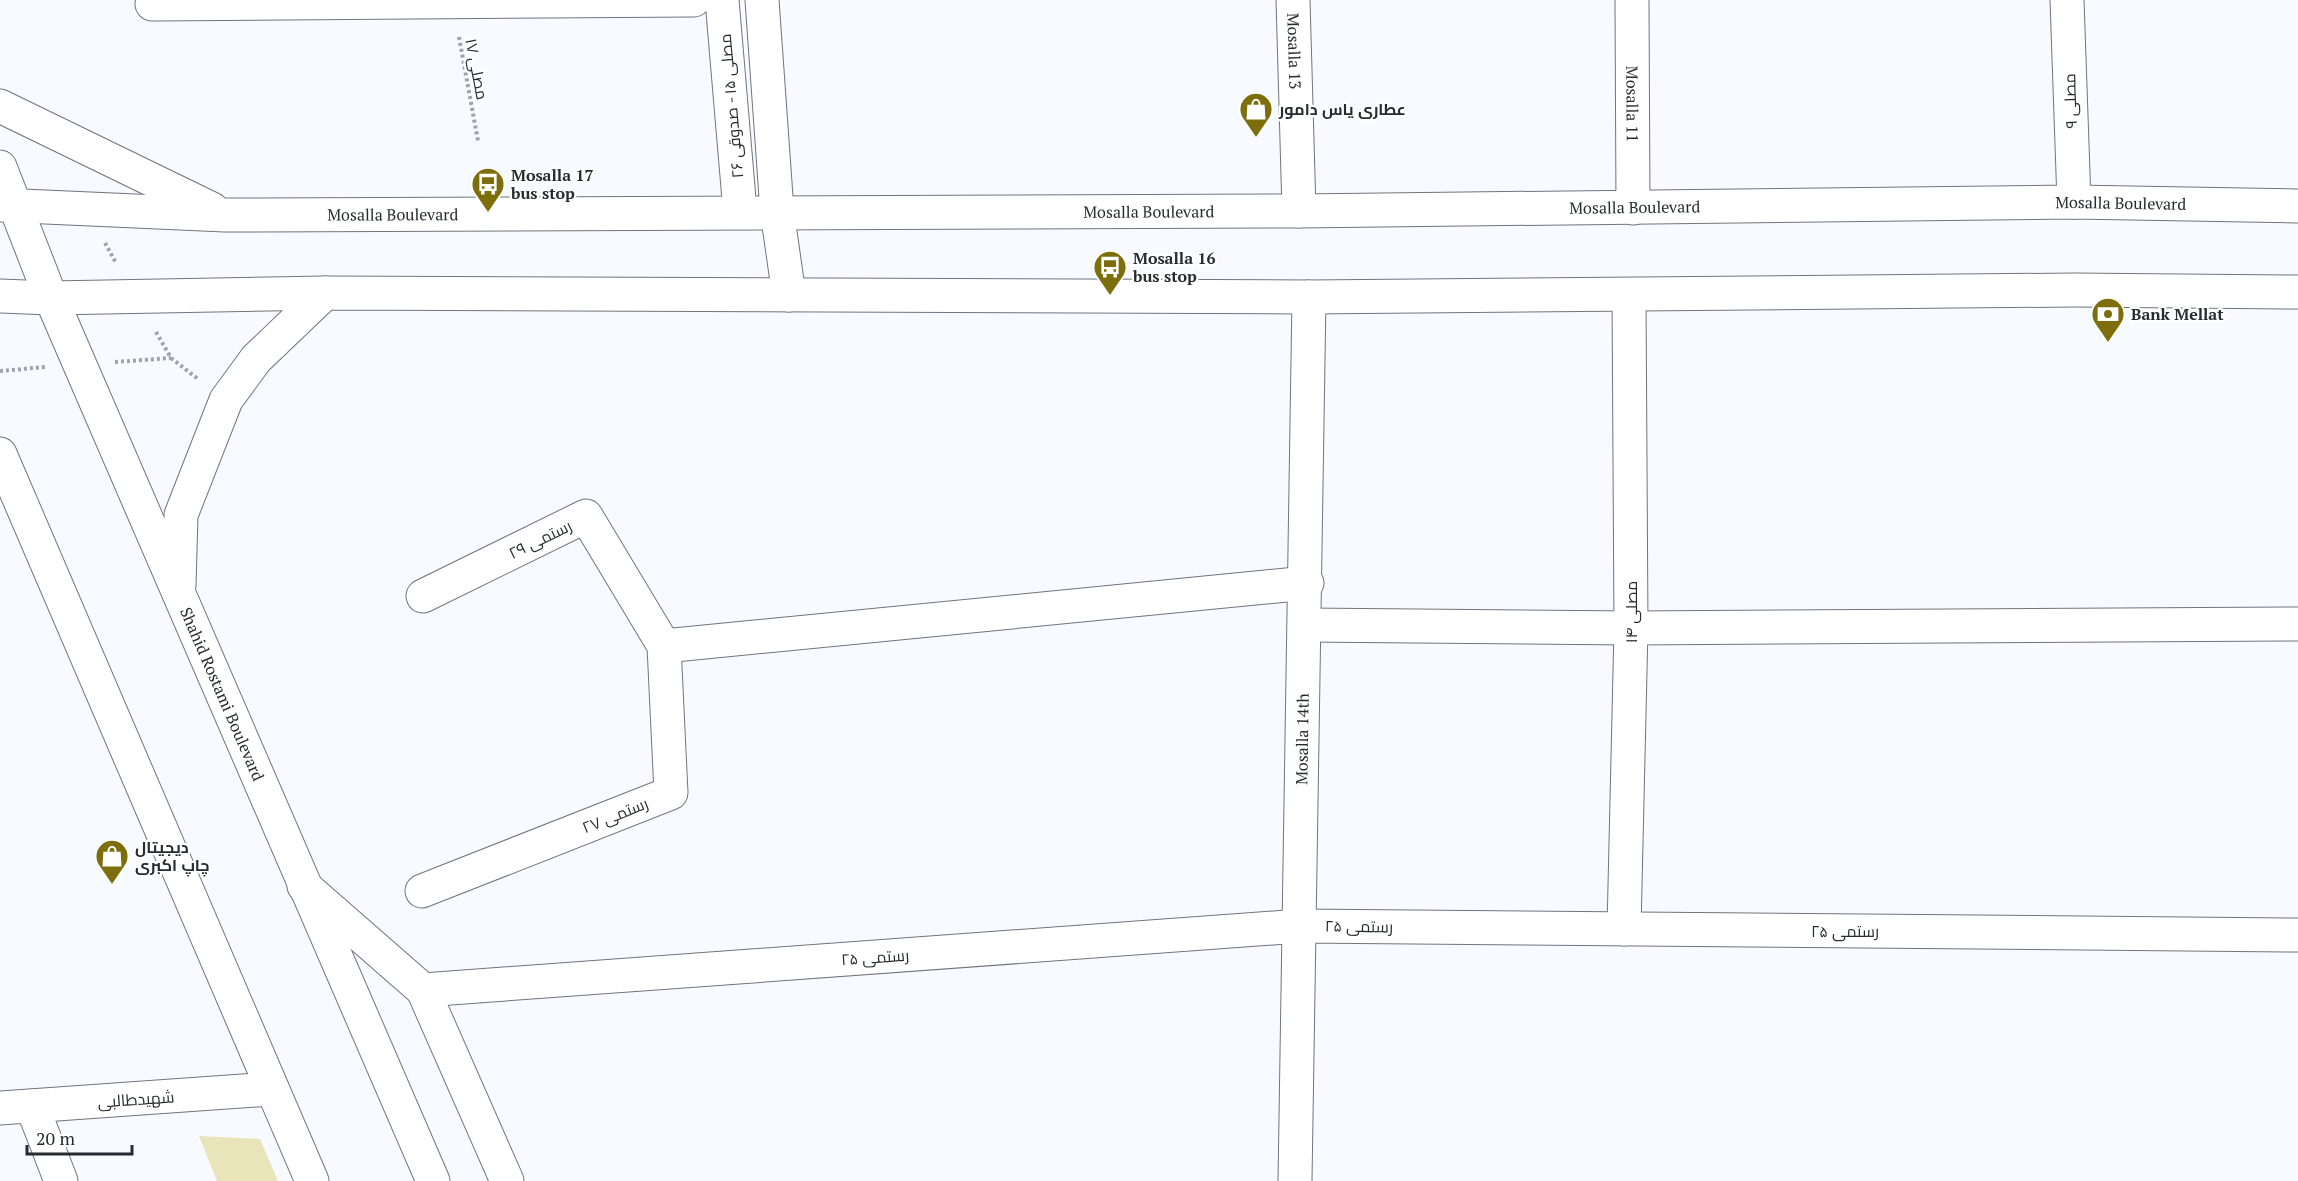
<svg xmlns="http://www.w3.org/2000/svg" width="2298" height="1181" viewBox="0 0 2298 1181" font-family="'PT Serif',Cairo,serif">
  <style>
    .green { fill: #eae4ba }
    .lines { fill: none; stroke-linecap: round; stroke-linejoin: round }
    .minor-casing { stroke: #6e757d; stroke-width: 35 }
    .major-casing { stroke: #6e757d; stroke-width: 35 }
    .path { stroke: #9fa2a6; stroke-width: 4; stroke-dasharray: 3 3; stroke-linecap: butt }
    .minor { stroke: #fff; stroke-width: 33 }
    .major { stroke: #fff; stroke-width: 33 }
    .labels { text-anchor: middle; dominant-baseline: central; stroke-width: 4.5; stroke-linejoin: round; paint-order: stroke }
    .street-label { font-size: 16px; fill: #272a2e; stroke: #fff }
    .poi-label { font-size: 16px; font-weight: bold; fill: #272a2e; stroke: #fff; text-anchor: start }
  </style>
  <rect width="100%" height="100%" fill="#f7fafe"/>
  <!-- green -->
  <path class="green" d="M 199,1136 L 260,1139 L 278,1181 L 217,1181 Z"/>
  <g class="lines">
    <defs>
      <g id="minor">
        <path d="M 722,0 L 740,211"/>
        <path d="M 762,0 L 777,211"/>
        <path id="s1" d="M 1293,0 L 1299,211"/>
        <path id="s2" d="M 1632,0 L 1633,208"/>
        <path d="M 2067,0 L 2074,202"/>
        <path d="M 152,4 L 694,0"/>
        <path d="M 1306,625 L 1631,628 L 2298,624"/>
        <path d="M 664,646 L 1307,583"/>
        <path d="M 304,886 L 423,990 L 507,1181"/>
        <path d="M 422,891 L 671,793 L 664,646 L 586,516 L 423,596"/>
        <path d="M 1624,929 L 1631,628 L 1629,295"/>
        <path d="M 423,990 L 1300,926 L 2298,935"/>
        <path d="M 32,1106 L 61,1181"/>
        <path d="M 0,1108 L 271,1089"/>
        <path id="s3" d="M 1295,1181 L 1309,297"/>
      </g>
      <g id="major">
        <path d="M 0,106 L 212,209"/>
        <path id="s4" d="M 0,167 L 51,298 L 433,1181"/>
        <path id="s5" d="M 0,205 L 225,215 L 1299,211 L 2074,202 L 2298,206"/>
        <path d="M 777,211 L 789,295"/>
        <path d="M 0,296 L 51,298 L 325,293 L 1309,297 L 2074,290 L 2298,292"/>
        <path d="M 0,454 L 312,1181"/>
        <path d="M 179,585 L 181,515 L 226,400 L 256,359 L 325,293"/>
      </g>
    </defs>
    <!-- minor casing -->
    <use href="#minor" class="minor-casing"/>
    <!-- major casing -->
    <use href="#major" class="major-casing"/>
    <!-- path -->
    <path class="path" d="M 459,37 L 478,141
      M 105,243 L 116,263
      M 156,332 L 171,358 L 198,379
      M 115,362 L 171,358
      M 0,371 L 45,367"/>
    <!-- minor -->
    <use href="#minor" class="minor"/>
    <!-- major -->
    <use href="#major" class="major"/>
  </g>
  <!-- icons -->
  <defs>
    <symbol id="shop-pin" viewBox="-11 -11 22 30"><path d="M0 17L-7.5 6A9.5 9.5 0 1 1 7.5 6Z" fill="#7b6e0b" stroke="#fff"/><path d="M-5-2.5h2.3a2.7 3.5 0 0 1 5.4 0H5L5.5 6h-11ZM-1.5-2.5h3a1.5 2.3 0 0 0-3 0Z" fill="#fff"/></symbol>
    <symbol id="bus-pin" viewBox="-11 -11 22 30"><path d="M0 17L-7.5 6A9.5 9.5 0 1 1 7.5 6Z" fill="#7b6e0b" stroke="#fff"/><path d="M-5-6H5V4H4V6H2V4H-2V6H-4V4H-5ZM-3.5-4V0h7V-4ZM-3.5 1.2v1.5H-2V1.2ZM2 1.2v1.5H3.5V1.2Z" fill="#fff"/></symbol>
    <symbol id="bank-pin" viewBox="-11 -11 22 30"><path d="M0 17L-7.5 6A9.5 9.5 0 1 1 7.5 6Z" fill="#7b6e0b" stroke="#fff"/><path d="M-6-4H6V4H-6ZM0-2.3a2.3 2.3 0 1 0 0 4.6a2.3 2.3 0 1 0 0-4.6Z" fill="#fff"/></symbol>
  </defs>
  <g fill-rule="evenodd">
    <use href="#shop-pin" x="1237" y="90" width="38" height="52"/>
    <use href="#bus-pin" x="469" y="165" width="38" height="52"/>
    <use href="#bus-pin" x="1091" y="248" width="38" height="52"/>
    <use href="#bank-pin" x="2089" y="295" width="38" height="52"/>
    <use href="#shop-pin" x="93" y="837" width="38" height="52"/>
  </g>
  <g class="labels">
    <!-- street labels -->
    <g class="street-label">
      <text stroke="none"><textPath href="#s1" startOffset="51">Mosalla 13</textPath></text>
      <text transform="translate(477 69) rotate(79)">مصلی ۱۷</text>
      <text transform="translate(2070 101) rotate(-92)">مصلی ۹</text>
      <text stroke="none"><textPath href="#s2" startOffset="104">Mosalla 11</textPath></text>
      <text transform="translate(731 106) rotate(-95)">مصلی ۱۵ - صدوقی ۲۶</text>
      <text stroke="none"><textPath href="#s5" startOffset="2121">Mosalla Boulevard</textPath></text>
      <text stroke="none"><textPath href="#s5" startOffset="1635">Mosalla Boulevard</textPath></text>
      <text stroke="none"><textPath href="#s5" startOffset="1149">Mosalla Boulevard</textPath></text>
      <text stroke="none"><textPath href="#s5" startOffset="393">Mosalla Boulevard</textPath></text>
      <text transform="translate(540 539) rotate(-26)">رستمی ۲۹</text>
      <text transform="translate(1631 612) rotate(-90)">مصلی ۱۴</text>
      <text stroke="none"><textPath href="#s4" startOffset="572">Shahid Rostami Boulevard</textPath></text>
      <text stroke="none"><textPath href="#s3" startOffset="442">Mosalla 14th</textPath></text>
      <text transform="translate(615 815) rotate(-22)">رستمی ۲۷</text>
      <text transform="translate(1359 926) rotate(1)">رستمی ۲۵</text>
      <text x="1845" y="931">رستمی ۲۵</text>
      <text transform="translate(875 957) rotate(-4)">رستمی ۲۵</text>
      <text transform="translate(136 1099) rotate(-4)">شهیدطالبی</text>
    </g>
    <!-- poi labels -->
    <g class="poi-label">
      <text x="1279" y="109">عطاری یاس دامور</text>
      <text x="511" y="175">Mosalla 17<tspan x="511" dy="18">bus stop</tspan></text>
      <text x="1133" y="258">Mosalla 16<tspan x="1133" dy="18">bus stop</tspan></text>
      <text x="2131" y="314">Bank Mellat</text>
      <text x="135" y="847">دیجیتال<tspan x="135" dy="18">چاپ اکبری</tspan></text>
    </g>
  </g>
  <!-- scale -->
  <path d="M27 1145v9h105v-9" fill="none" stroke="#272a2e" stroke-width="3"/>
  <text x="36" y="1145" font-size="18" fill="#272a2e" stroke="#ffffff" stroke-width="4.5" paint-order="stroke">20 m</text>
</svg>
